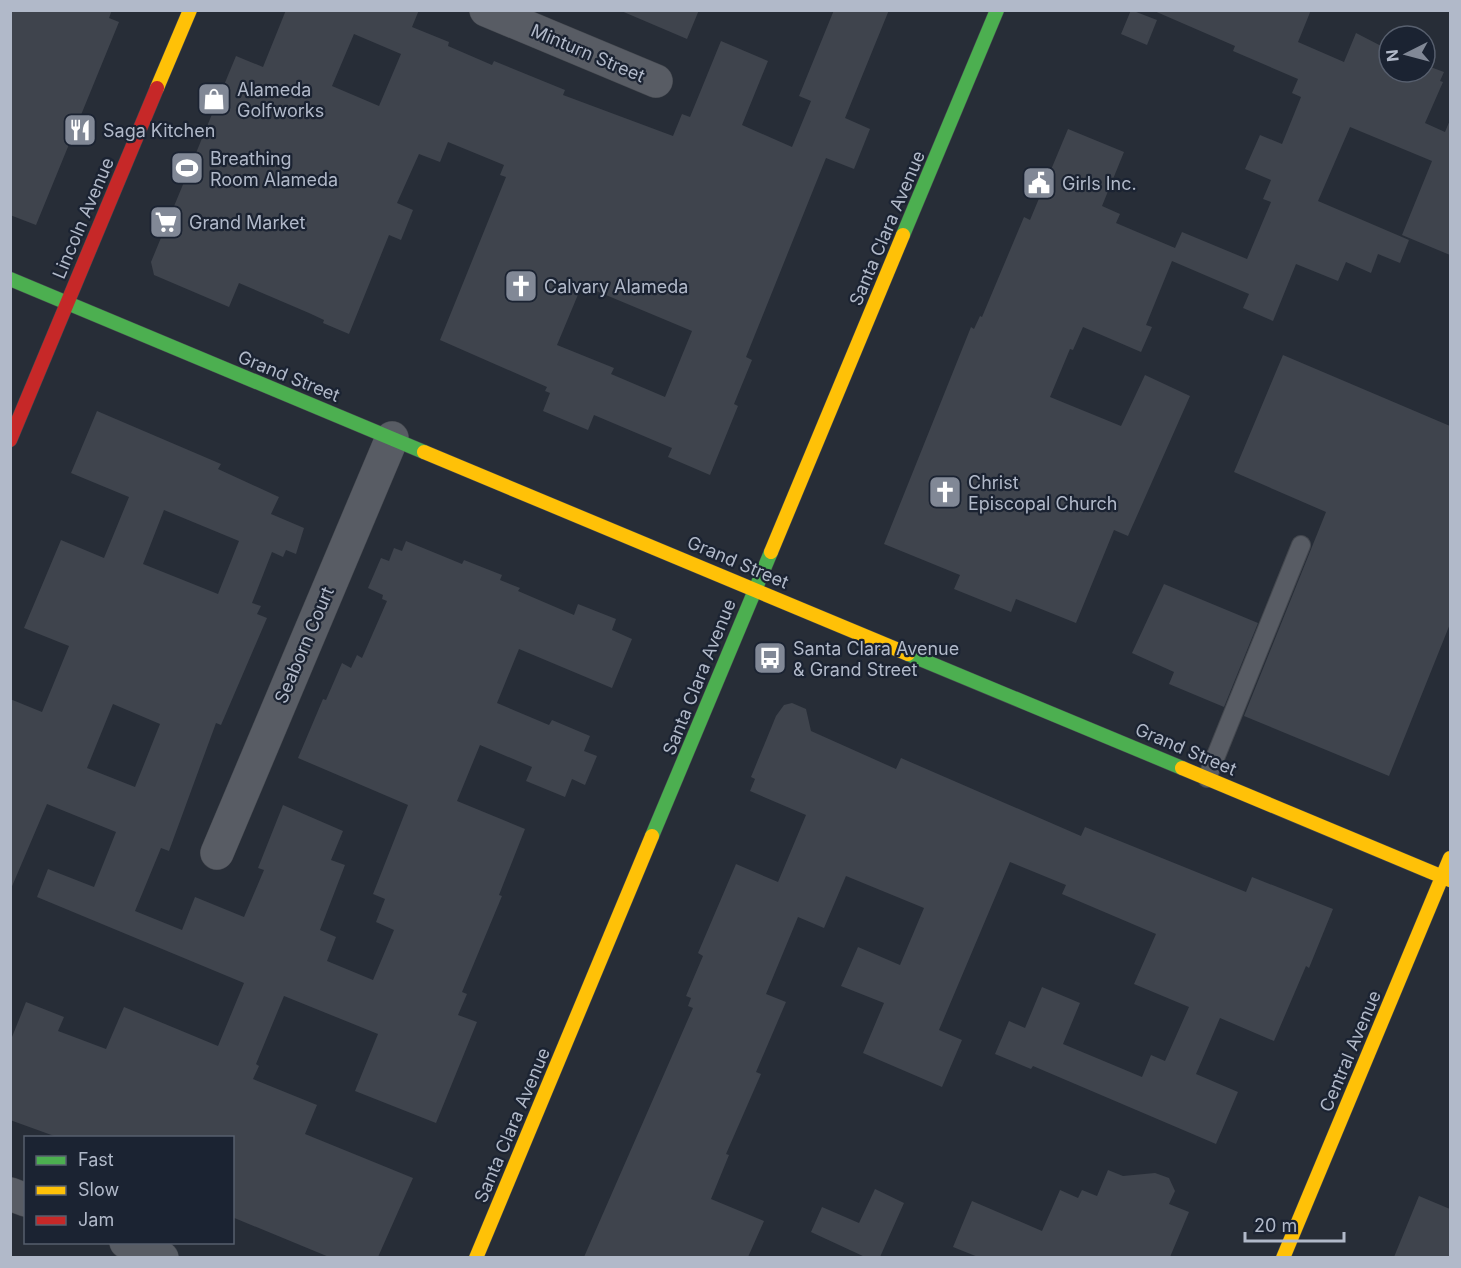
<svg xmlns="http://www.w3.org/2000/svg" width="1461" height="1268" viewBox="0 0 1461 1268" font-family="Inter,sans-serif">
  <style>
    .building { fill: #3f444d; fill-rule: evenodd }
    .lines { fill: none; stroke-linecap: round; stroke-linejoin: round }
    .lane-casing { stroke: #44484f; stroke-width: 20 }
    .street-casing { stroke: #44484f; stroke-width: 34 }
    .fast-casing { stroke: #44484f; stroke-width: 15 }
    .slow-casing { stroke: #44484f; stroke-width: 15 }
    .jam-casing { stroke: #44484f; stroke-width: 15 }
    .lane { stroke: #585c64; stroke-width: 18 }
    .street { stroke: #585c64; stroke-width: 33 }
    .fast { stroke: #4caf50; stroke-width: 14 }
    .slow { stroke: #ffc107; stroke-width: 14 }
    .jam { stroke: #c62828; stroke-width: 14 }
    .labels { text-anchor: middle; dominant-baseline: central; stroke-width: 4.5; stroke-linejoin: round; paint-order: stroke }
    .street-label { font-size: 18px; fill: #b1b9c9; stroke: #1b2332 }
    .poi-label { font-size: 18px; fill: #b1b9c9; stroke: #1b2332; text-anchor: start }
  </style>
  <rect width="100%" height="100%" fill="#272d37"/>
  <!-- building -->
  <path class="building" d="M 10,10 L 112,10 L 109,18 L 119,22 L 36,225 L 10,215 Z
    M 286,10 L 419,10 L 412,27 L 449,42 L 448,46 L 492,65 L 494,61 L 565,90 L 563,95 L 673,136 L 682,114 L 690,117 L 721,41 L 768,61 L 742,125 L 792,147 L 811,101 L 799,96 L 834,10 L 889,10 L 845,118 L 870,129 L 854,169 L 826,158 L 746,357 L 752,360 L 734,404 L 738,406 L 710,475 L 668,457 L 672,448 L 594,415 L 588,430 L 543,411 L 550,393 L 545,391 L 547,387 L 440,340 L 506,177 L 500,175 L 504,165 L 448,142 L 440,162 L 419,154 L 397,203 L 413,210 L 401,240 L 389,235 L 349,334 L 323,323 L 324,320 L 309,313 L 239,283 L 229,307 L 154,275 L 151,262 L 236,56 L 263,67 ZM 354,34 L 401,54 L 379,106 L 332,86 ZM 582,285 L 692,331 L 665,397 L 611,374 L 614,368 L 557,345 Z
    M 619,10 L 699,10 L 687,39 Z
    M 1131,10 L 1157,20 L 1147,45 L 1121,34 Z
    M 1152,10 L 1311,10 L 1298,42 L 1344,62 L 1356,33 L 1389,50 L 1389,72 L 1425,72 L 1425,65 L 1444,72 L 1440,81 L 1443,82 L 1425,123 L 1445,132 L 1450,120 L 1450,255 L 1402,235 L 1432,161 L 1350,127 L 1318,201 L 1409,240 L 1400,263 L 1378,254 L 1371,273 L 1346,262 L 1338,281 L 1296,264 L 1273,321 L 1243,308 L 1249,294 L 1172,261 L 1146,325 L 1152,327 L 1141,352 L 1083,327 L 1073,350 L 1070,349 L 1050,397 L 1121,426 L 1145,375 L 1190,396 L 1128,536 L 1114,530 L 1076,623 L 1016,599 L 1011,612 L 954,589 L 960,575 L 884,544 L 971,327 L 974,329 L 980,316 L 982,317 L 1024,217 L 1030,220 L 1068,129 L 1124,152 L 1102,206 L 1120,214 L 1116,223 L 1175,248 L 1182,232 L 1247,259 L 1271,202 L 1263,199 L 1271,180 L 1245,169 L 1260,135 L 1282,144 L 1301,97 L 1292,93 L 1298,79 L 1233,51 L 1235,46 Z
    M 1283,355 L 1450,426 L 1450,624 L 1389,776 L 1244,716 L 1326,512 L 1234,472 Z
    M 97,411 L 221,464 L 218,469 L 279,497 L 271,514 L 304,528 L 296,554 L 286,550 L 283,557 L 272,552 L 252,603 L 261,606 L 257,614 L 267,618 L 221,725 L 216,723 L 169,851 L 161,848 L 135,911 L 182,930 L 195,897 L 244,917 L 264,870 L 258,868 L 283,805 L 343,831 L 331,860 L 345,865 L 320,930 L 336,937 L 327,961 L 373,980 L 394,930 L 376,922 L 385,899 L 373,894 L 408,805 L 298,758 L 323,699 L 326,700 L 342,663 L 351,668 L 357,655 L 362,658 L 387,601 L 382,599 L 383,595 L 368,588 L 381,558 L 389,561 L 394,548 L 402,551 L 406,541 L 462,564 L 464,560 L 502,575 L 500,580 L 520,588 L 518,591 L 574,615 L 578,604 L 616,619 L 612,630 L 632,639 L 612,688 L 519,649 L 497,703 L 549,725 L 552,720 L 590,736 L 584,751 L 597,756 L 585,785 L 572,779 L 565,797 L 526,781 L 532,767 L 480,745 L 457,801 L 525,829 L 499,895 L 502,896 L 462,992 L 467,994 L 458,1015 L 477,1022 L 436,1123 L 355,1091 L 378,1034 L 284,996 L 256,1064 L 259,1066 L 253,1079 L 317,1105 L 305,1134 L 413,1178 L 378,1257 L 329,1257 L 232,1217 L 232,1137 L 57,1137 L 10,1120 L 10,1042 L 26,1002 L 64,1017 L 58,1031 L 106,1049 L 124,1007 L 218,1046 L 244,983 L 37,897 L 48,869 L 94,887 L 116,832 L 47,804 L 10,891 L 10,699 L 42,712 L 69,646 L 24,628 L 61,540 L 104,558 L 129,497 L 71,473 ZM 164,510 L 239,541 L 218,594 L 143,564 ZM 113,704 L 160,724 L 135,787 L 87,768 Z
    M 1164,584 L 1258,623 L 1224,707 L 1169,684 L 1174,672 L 1132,653 Z
    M 792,703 L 806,709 L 811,731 L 896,769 L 901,758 L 1081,836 L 1085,827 L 1246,892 L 1252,877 L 1333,909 L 1309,968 L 1306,966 L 1274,1041 L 1220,1018 L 1196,1074 L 1238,1092 L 1216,1144 L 1033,1066 L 1031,1069 L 995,1054 L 1009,1021 L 1025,1028 L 1042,987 L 1080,1003 L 1063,1044 L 1142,1077 L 1151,1055 L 1165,1061 L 1189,1007 L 1134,984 L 1156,934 L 1062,894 L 1066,885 L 1010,862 L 939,1030 L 962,1040 L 942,1087 L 863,1053 L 884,1003 L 841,986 L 858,947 L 900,965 L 924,908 L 846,876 L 824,928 L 798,917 L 766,994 L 786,1002 L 756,1072 L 761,1074 L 726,1154 L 729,1155 L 711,1199 L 764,1221 L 748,1257 L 584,1257 L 693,1008 L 688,1006 L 691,998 L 686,996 L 703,956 L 698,953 L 736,864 L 778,882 L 806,815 L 750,791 L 755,779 L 751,777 L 776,716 L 784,705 Z
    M 1108,1170 L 1123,1176 L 1155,1173 L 1169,1178 L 1175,1191 L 1169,1204 L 1189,1212 L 1170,1257 L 978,1257 L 953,1247 L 972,1201 L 1042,1231 L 1060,1190 L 1078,1198 L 1082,1190 L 1097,1196 Z
    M 875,1189 L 904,1203 L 880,1257 L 865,1257 L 811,1232 L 822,1207 L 859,1223 Z
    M 1419,1196 L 1450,1209 L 1450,1257 L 1394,1257 Z"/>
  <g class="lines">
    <defs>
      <path id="lane" d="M 1207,778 L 1301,545"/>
      <path id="street" d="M 486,10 L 656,81
        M 217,853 L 392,438
        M 10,1194 L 26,1200
        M 126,1242 L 162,1258"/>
      <path id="fast" d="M 903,235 L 997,10
        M 10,279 L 424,452
        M 908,654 L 1182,768
        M 652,836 L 771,552"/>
      <path id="slow" d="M 157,88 L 190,10
        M 424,452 L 908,654
        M 771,552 L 903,235
        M 1182,768 L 1450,880
        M 476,1258 L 652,836
        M 1283,1258 L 1450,858"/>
      <path id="jam" d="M 10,440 L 157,88"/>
    </defs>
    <!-- lane casing -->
    <use href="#lane" class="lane-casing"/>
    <!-- street casing -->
    <use href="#street" class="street-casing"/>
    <!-- fast casing -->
    <use href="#fast" class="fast-casing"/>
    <!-- slow casing -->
    <use href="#slow" class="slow-casing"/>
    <!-- jam casing -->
    <use href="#jam" class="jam-casing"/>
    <!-- lane -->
    <use href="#lane" class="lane"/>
    <!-- street -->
    <use href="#street" class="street"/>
    <!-- fast -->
    <use href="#fast" class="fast"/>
    <!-- slow -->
    <use href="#slow" class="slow"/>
    <!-- jam -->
    <use href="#jam" class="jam"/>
  </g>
  <!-- icons -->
  <defs>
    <symbol id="shop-square" viewBox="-11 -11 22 22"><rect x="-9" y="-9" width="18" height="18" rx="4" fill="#818896" stroke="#1b2332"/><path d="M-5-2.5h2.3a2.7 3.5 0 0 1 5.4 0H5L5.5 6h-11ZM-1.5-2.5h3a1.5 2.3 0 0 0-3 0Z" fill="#fff"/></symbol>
    <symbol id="restaurant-square" viewBox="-11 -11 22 22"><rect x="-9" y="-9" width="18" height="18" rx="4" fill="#818896" stroke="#1b2332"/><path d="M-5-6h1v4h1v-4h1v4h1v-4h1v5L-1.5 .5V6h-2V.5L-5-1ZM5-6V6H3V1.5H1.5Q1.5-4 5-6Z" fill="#fff"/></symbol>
    <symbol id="stadium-square" viewBox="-11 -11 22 22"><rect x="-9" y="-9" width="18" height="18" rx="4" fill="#818896" stroke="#1b2332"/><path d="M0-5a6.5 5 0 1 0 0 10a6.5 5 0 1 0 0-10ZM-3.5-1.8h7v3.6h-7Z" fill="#fff"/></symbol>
    <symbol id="civic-square" viewBox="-11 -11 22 22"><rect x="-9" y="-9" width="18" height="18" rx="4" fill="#818896" stroke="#1b2332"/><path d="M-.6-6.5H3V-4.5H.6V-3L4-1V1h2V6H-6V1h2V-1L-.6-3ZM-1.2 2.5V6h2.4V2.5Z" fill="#fff"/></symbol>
    <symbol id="supermarket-square" viewBox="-11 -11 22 22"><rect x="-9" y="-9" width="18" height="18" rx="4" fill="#818896" stroke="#1b2332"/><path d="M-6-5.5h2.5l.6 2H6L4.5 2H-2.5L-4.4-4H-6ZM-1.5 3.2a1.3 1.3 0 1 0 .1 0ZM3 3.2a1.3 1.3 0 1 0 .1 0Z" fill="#fff"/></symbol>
    <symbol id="church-square" viewBox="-11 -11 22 22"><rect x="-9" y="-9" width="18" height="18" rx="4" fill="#818896" stroke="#1b2332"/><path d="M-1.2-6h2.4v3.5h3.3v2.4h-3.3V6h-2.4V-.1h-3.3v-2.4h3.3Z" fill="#fff"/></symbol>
    <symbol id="bus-square" viewBox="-11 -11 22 22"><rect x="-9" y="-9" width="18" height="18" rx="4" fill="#818896" stroke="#1b2332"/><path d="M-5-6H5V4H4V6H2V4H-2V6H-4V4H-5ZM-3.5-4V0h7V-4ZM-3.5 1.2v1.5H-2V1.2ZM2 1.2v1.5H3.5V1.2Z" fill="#fff"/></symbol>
  </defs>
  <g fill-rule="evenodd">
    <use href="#shop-square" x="195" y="80" width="38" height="38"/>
    <use href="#restaurant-square" x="61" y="111" width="38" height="38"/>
    <use href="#stadium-square" x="168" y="149" width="38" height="38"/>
    <use href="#civic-square" x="1020" y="164" width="38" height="38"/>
    <use href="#supermarket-square" x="147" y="203" width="38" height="38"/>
    <use href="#church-square" x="502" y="267" width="38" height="38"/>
    <use href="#church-square" x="926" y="473" width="38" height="38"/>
    <use href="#bus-square" x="751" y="639" width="38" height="38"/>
  </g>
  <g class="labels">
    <!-- street labels -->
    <g class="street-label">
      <text transform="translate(588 53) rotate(23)">Minturn Street</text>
      <text transform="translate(83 218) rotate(-67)">Lincoln Avenue</text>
      <text transform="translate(887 228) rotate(-67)">Santa Clara Avenue</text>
      <text transform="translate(289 376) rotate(22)">Grand Street</text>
      <text transform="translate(738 562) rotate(23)">Grand Street</text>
      <text transform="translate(304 645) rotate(-67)">Seaborn Court</text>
      <text transform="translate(699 677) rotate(-68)">Santa Clara Avenue</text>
      <text transform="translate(1186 749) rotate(23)">Grand Street</text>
      <text transform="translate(1350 1051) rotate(-67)">Central Avenue</text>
      <text transform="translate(512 1125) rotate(-67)">Santa Clara Avenue</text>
    </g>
    <!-- poi labels -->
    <g class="poi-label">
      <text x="237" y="89">Alameda<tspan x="237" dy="21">Golfworks</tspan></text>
      <text x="103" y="130">Saga Kitchen</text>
      <text x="210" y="158">Breathing<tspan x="210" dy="21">Room Alameda</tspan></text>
      <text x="1062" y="183">Girls Inc.</text>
      <text x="189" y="222">Grand Market</text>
      <text x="544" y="286">Calvary Alameda</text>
      <text x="968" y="482">Christ<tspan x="968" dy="21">Episcopal Church</tspan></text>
      <text x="793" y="648">Santa Clara Avenue<tspan x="793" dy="21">&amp; Grand Street</tspan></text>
    </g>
  </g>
  <!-- border -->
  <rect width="1461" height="1268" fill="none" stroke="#b1b9c9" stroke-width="24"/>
  <!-- legend -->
  <rect x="24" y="1136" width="210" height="108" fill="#1b2332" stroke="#575f6e" stroke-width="1.5"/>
  <rect x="36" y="1156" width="30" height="9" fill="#4caf50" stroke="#575f6e" stroke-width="1.5"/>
  <text x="78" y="1166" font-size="18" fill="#b1b9c9">Fast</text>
  <rect x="36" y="1186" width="30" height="9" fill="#ffc107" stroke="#575f6e" stroke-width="1.5"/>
  <text x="78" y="1196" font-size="18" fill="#b1b9c9">Slow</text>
  <rect x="36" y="1216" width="30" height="9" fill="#c62828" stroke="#575f6e" stroke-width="1.5"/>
  <text x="78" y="1226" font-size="18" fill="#b1b9c9">Jam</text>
  <!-- north arrow -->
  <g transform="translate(1407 54) rotate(264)"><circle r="28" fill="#1b2332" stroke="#575f6e" stroke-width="1.5"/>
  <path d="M0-4.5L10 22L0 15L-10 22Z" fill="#818896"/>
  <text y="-9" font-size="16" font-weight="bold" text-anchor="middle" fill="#b1b9c9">N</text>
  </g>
  <!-- scale -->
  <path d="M1245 1232v9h99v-9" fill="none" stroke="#b1b9c9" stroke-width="3"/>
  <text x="1254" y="1232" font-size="18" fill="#b1b9c9" stroke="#1b2332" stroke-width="4.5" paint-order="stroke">20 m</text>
</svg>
